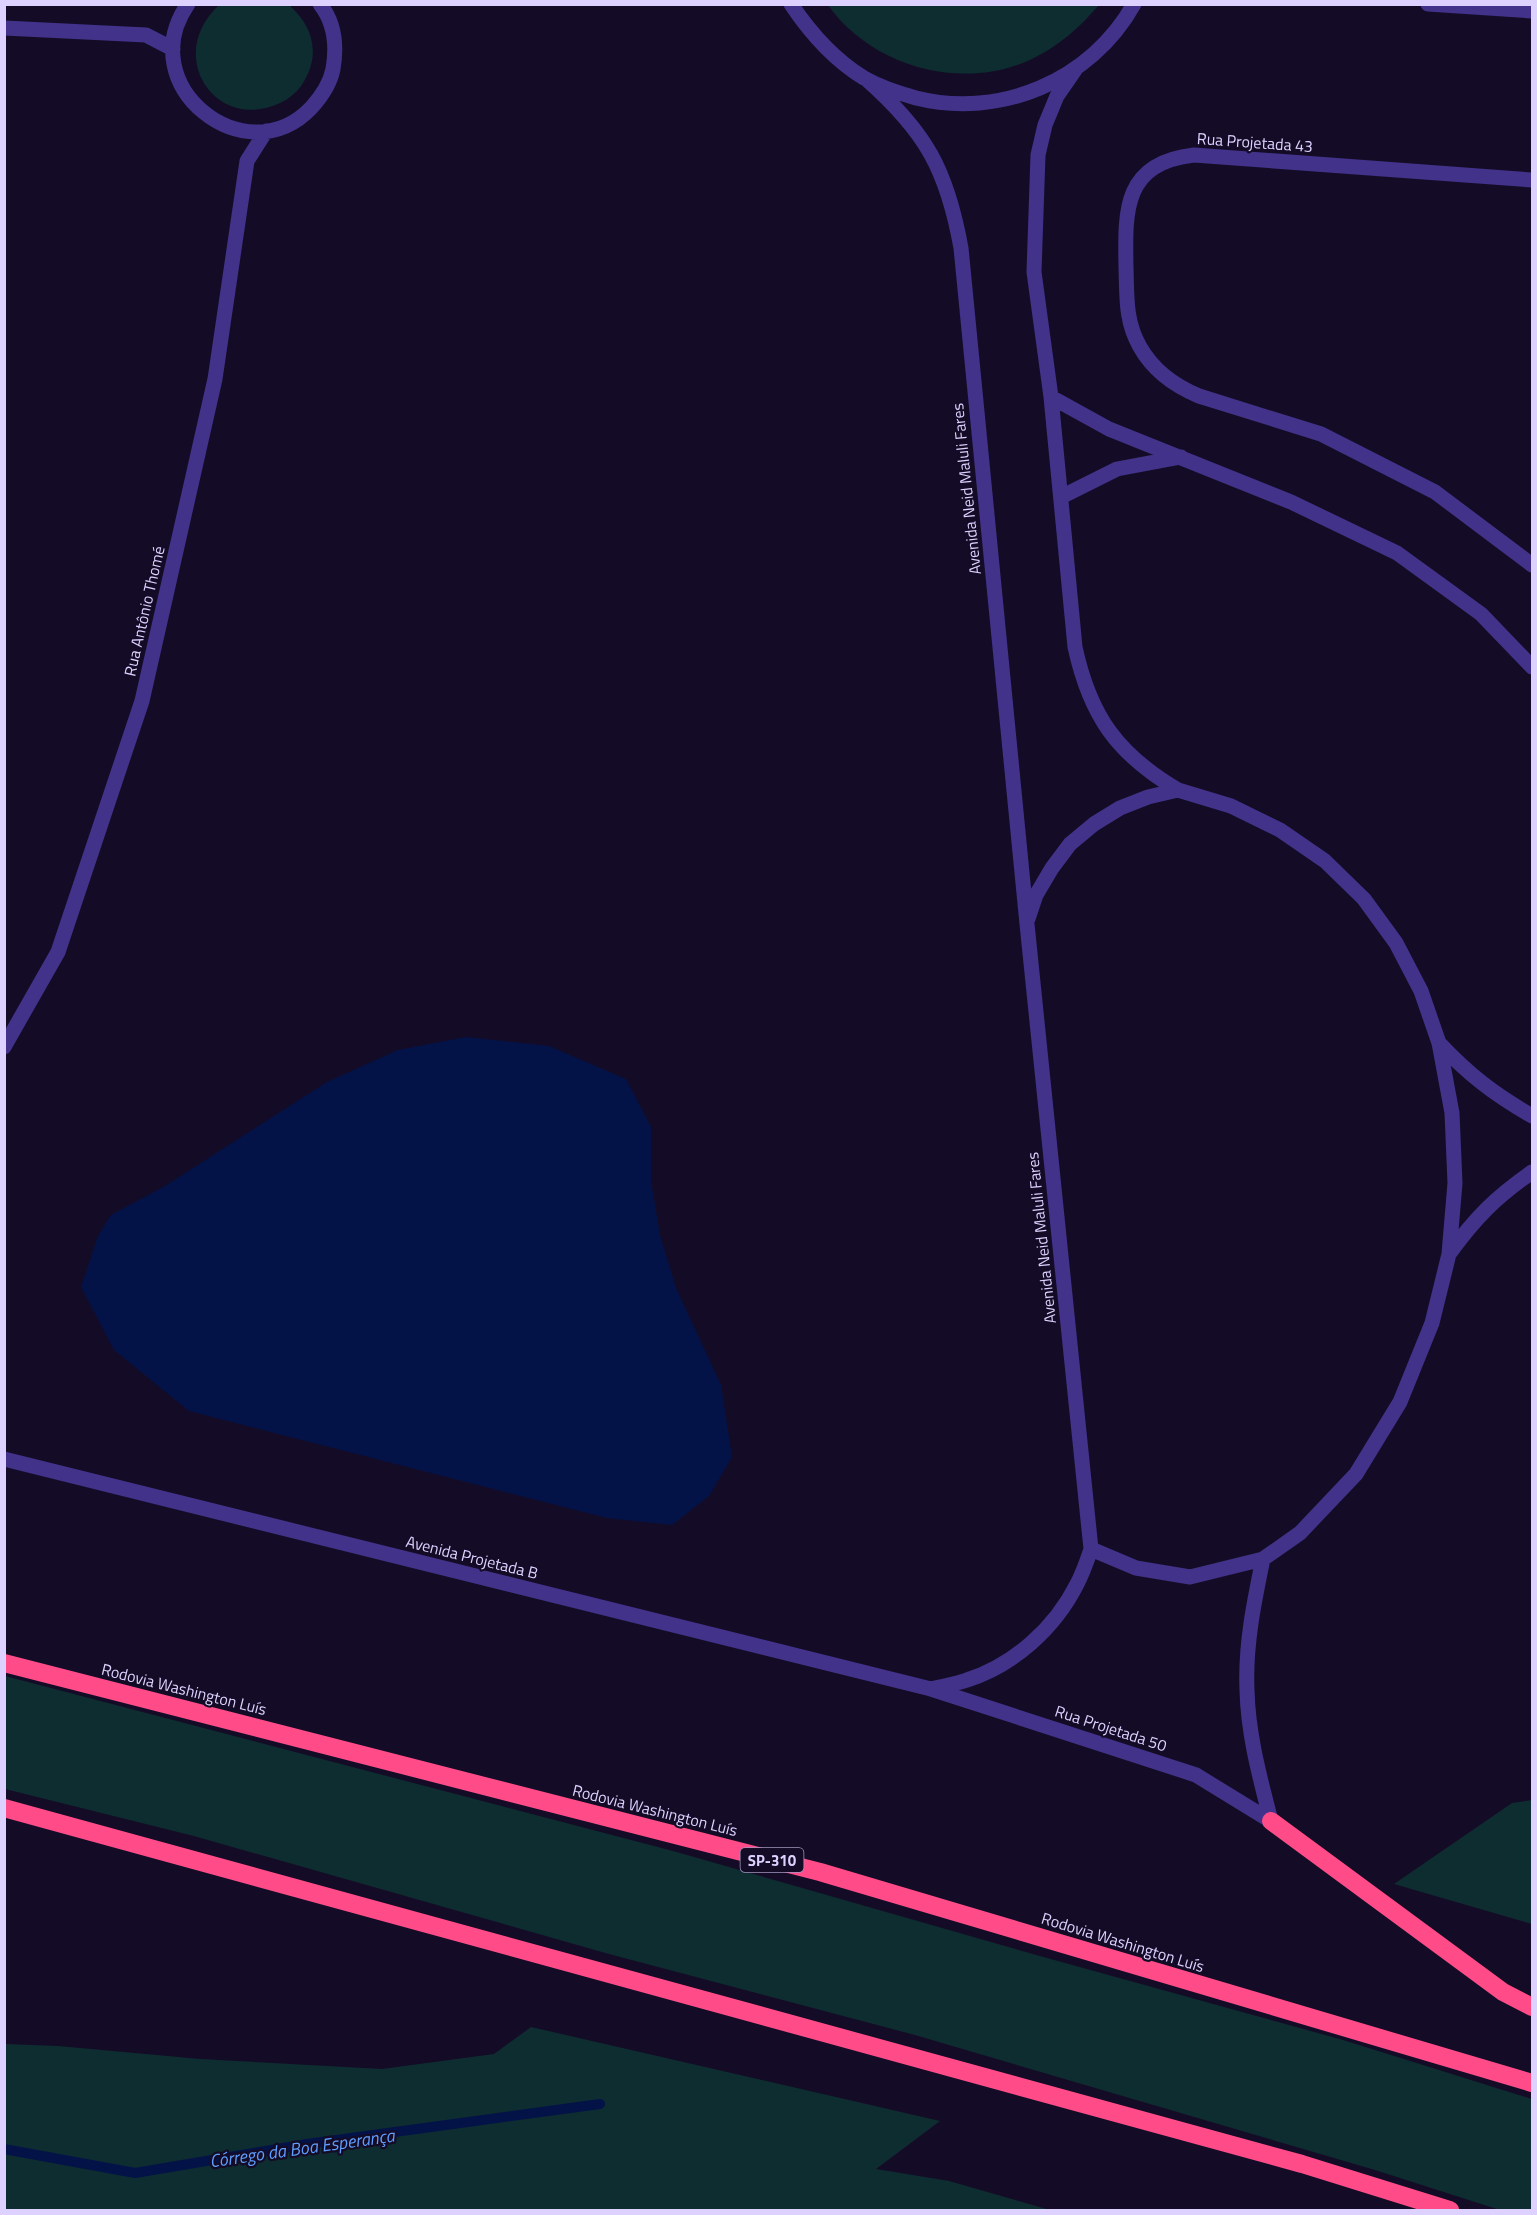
<svg xmlns="http://www.w3.org/2000/svg" width="1537" height="2215" font-family="'Titillium Web',sans-serif">
<style>
.green{fill:#0e2d31}
.water{fill:#041347}
.lines{fill:none;stroke-linecap:round;stroke-linejoin:round}
.stream{stroke:#041347;stroke-width:10}
.minor{stroke:#42328a;stroke-width:15}
.motorway{stroke:#ff4c88;stroke-width:18}
.labels{text-anchor:middle;dominant-baseline:central;stroke-width:4.5;stroke-linejoin:round;paint-order:stroke}
.shield{fill:#140c26;stroke:#a196be;stroke-width:1.5}
.shield-label{font-size:15px;font-weight:bold;fill:#ddd1ff}
.street-label{font-size:16px;fill:#ddd1ff;stroke:#140c26}
.water-label{font-size:18px;font-style:italic;fill:#5f9eff;stroke:#140c26}
</style>
<rect width="100%" height="100%" fill="#140c26"/>
<path class="green" d="M289 5C305 19 316 38 312 61 308 79 298 95 280 103 216 133 164 56 219 5Z
M828 5H1099C1080 27 1059 46 1032 59 962 92 872 67 828 5Z
M5 1676 673 1851 1047 1958 1343 2040 1532 2099V2210H1500L1375 2170 915 2035 609 1954 194 1836 5 1789Z
M1532 1800V1924L1394 1884 1512 1803Z
M531 2027 940 2121 876 2169 949 2181 1050 2210H5V2044L58 2046 200 2059 382 2069 494 2054Z"/>
<path class="water" d="M466 1037 549 1046 626 1079 651 1127V1181L660 1235 676 1288 721 1385 732 1457 709 1496 672 1525 607 1518 189 1411 114 1350 81 1287 98 1236 111 1215 165 1186 327 1082 398 1050Z"/>
<g class="lines">
<path class="stream" d="M4 2149 135 2173 307 2144 600 2104"/>
<path class="minor" d="M188 4C131 86 246 176 311 108 321 97 330 85 333 69 337 46 335 23 320 4
M791 4C811 34 833 59 864 78 880 87 898 93 916 98 1000 119 1091 81 1134 4
M1428 4 1532 11
M4 28 146 35 173 49
M1075 70 1057 96 1045 125 1038 155 1034 272 1051 397 1075 647C1090 716 1117 754 1178 790
M866 79C926 132 947 170 961 248L1027 924 1091 1549C1087 1561 1083 1573 1077 1584 1055 1628 1014 1665 967 1680 956 1684 943 1686 931 1689
M1532 180 1194 155C1123 163 1125 211 1126 267 1127 296 1125 321 1140 347 1153 370 1175 386 1199 396L1321 434 1435 492 1532 565
M1051 397 1109 429 1291 502 1397 553 1481 614 1532 667
M1061 497 1117 469 1181 457
M1028 919 1036 895 1052 868 1070 844 1094 824 1120 808 1148 797 1178 790 1231 806 1280 830 1325 861 1364 899 1396 943 1421 991 1439 1043 1452 1113 1455 1183 1449 1254 1432 1323 1400 1402 1356 1474 1300 1533 1263 1559 1190 1577 1136 1568 1091 1549
M1439 1043C1469 1075 1494 1094 1532 1116
M4 1047 58 952 142 701 215 379 247 161 266 131
M1449 1254C1476 1217 1495 1198 1532 1172
M4 1459 931 1689 1196 1775 1271 1821
M1263 1559C1254 1602 1245 1646 1247 1690 1248 1735 1260 1778 1271 1821"/>
<path class="motorway" d="M4 1663 820 1872 1532 2083
M4 1808 1302 2164 1450 2210
M1271 1821 1503 1992 1532 2007"/>
</g>
<g class="labels">
<rect class="shield" x="740.5" y="1848" width="63" height="24" rx="4.5"/>
<g class="shield-label">
<text x="772" y="1860">SP-310</text>
</g>
<g class="street-label">
<text transform="translate(1255 142) rotate(4)">Rua Projetada 43</text>
<text transform="translate(966 489) rotate(-96)">Avenida Neid Maluli Fares</text>
<text transform="translate(144 611) rotate(-77)">Rua Antônio Thomé</text>
<text transform="translate(1041 1238) rotate(-96)">Avenida Neid Maluli Fares</text>
<text transform="translate(472 1557) rotate(14)">Avenida Projetada B</text>
<text transform="translate(184 1689) rotate(14)">Rodovia Washington Luís</text>
<text transform="translate(1111 1728) rotate(18)">Rua Projetada 50</text>
<text transform="translate(655 1810) rotate(14)">Rodovia Washington Luís</text>
<text transform="translate(1123 1942) rotate(17)">Rodovia Washington Luís</text>
</g>
<g class="water-label">
<text transform="translate(302 2148) rotate(-8)">Córrego da Boa Esperança</text>
</g>
</g>
<rect width="1537" height="2215" fill="none" stroke="#ddd1ff" stroke-width="12"/>
</svg>
